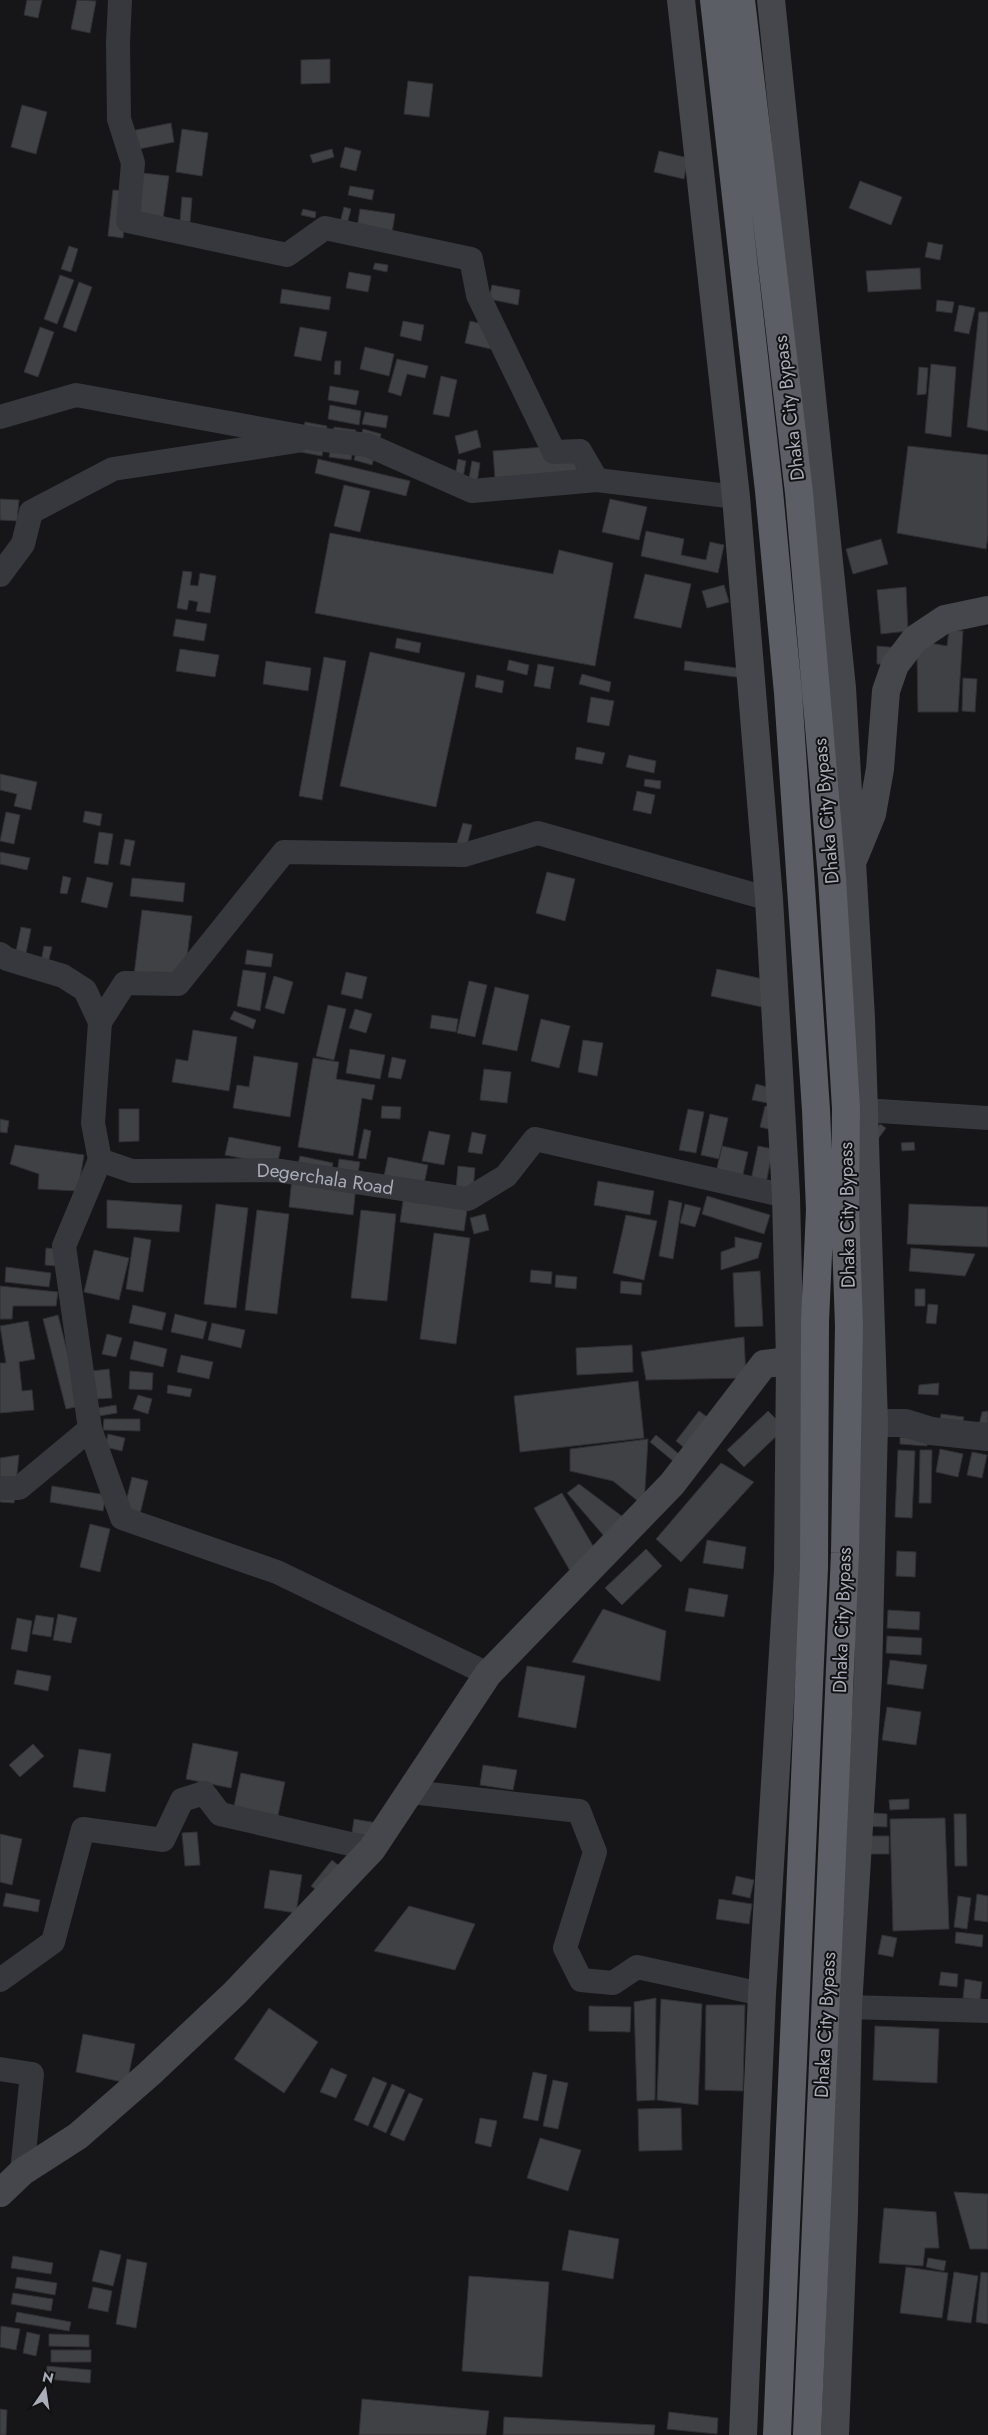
<svg xmlns="http://www.w3.org/2000/svg" width="988" height="2435" font-family="Jost,sans-serif">
<style>
.building{fill:#404145;stroke:#303034}
.lines{fill:none;stroke-linecap:round;stroke-linejoin:round}
.minor{stroke:#37383d;stroke-width:24}
.tertiary{stroke:#37383d;stroke-width:28}
.secondary{stroke:#45474d;stroke-width:28}
.trunk{stroke:#5b5e65;stroke-width:28}
.labels{text-anchor:middle;dominant-baseline:central;stroke-width:4;stroke-linejoin:round;paint-order:stroke}
.street-label{font-size:19px;fill:#a8adb8;stroke:#111113}
</style>
<rect width="100%" height="100%" fill="#161618"/>
<path class="building" d="M27 0H42L38 18 24 15Z
M77 0 96 1 90 33 71 29Z
M330 59V83L301 84V60Z
M408 81 433 84 429 117 404 114Z
M22 105 47 112 36 154 11 147Z
M171 123 174 142 134 150 131 131Z
M182 129 208 133 202 176 176 172Z
M345 147 361 151 356 171 340 167Z
M332 149 334 157 313 163 310 155Z
M659 151 688 158 684 179 654 172Z
M143 173 169 176 163 219 138 215Z
M860 181 902 197 891 225 849 208Z
M350 186 374 190 372 200 348 195Z
M113 190 128 191 123 238 108 236Z
M182 197 192 198 190 222 180 221Z
M344 207 351 209 346 228 339 226Z
M303 209 316 212 315 218 301 215Z
M360 209 395 214 392 233 357 228Z
M928 242 943 245 940 260 925 257Z
M69 246 78 249 71 272 61 269Z
M375 263 388 265 387 272 373 269Z
M920 268 921 289 868 292 866 271Z
M349 272 371 276 368 292 346 288Z
M60 275 74 280 57 324 44 319Z
M79 282 92 287 76 332 63 327Z
M492 285 520 290 518 305 489 299Z
M282 289 331 297 329 310 280 303Z
M937 300 954 302 952 313 936 311Z
M959 305 975 308 969 334 954 331Z
M979 312H988V431L967 427Z
M403 321 424 325 421 341 400 336Z
M470 321 500 328 495 350 465 343Z
M40 327 54 332 38 377 24 372Z
M300 327 327 332 321 361 294 356Z
M365 347 394 354 389 376 360 369Z
M397 359 428 366 425 378 407 374 401 396 388 392Z
M335 361H341L340 375 334 374Z
M931 364 956 367 951 437 925 433Z
M919 367 928 368 926 394 917 395Z
M441 376 457 380 449 417 433 414Z
M330 386 359 391 356 405 328 400Z
M330 405 361 411 359 425 328 419Z
M365 412 388 416 386 428 362 424Z
M305 422 327 426 322 456 300 452Z
M334 427 356 430 351 460 329 457Z
M363 429 381 434 372 465 354 460Z
M477 430 481 447 459 454 455 436Z
M908 446 988 455V536L986 549 897 533Z
M544 447 576 454 577 474 495 479 493 451Z
M318 459 410 481 406 496 315 473Z
M458 459 466 461 460 494 452 493Z
M472 461 480 463 475 496 466 495Z
M344 485 370 491 360 532 334 526Z
M0 499 19 500 17 521 0 520Z
M610 499 647 507 639 540 602 532Z
M646 531 684 539 681 555 706 560 710 542 724 545 718 573 641 556Z
M330 533 553 574 559 550 613 563 595 666 315 613Z
M881 539 888 564 853 574 846 549Z
M183 571 192 572 190 585 198 586 200 573 216 576 210 613 196 611 198 602 189 600 187 610 177 608Z
M645 574 691 584 681 628 634 618Z
M724 585 729 602 707 608 702 591Z
M906 587 908 631 881 634 877 590Z
M176 619 207 624 204 641 173 636Z
M949 630 963 631 958 712H918L917 654 930 643 947 646Z
M397 638 421 643 419 653 395 648Z
M877 646 900 648 893 664H877Z
M180 649 219 655 215 677 176 671Z
M370 652 465 673 436 807 340 786Z
M324 657 346 661 322 800 299 796Z
M509 660 529 665 527 675 507 670Z
M266 661 311 668 308 691 263 684Z
M685 661 744 669 743 678 684 670Z
M538 664 554 667 550 689 534 686Z
M582 674 611 682 609 692 579 684Z
M477 675 504 681 502 693 475 687Z
M963 678 977 679 975 712 962 711Z
M591 697 614 701 609 726 587 722Z
M577 747 605 753 602 764 575 759Z
M629 755 656 761 654 773 626 767Z
M0 774 37 782 31 810 14 806 17 794 0 790Z
M645 779 661 781 660 789 644 786Z
M637 791 655 795 651 814 633 810Z
M85 811 102 814 100 826 83 822Z
M6 812 20 815 14 844 0 841Z
M463 823 472 825 467 845 457 843Z
M99 832 113 834 108 865 94 863Z
M125 839 135 841 130 866 120 864Z
M0 852 30 858 27 870 0 864Z
M547 872 575 879 565 921 536 913Z
M63 876 71 878 67 894 60 893Z
M87 877 113 883 107 908 81 902Z
M132 878 185 883 183 902 130 896Z
M142 910 192 916 183 989 133 983Z
M21 927 31 929 26 953 16 951Z
M44 946 52 947 48 963 41 962Z
M247 950 273 954 271 967 245 964Z
M717 969 768 980 762 1007 711 996Z
M243 970 266 973 260 1011 237 1006Z
M346 972 367 977 362 999 341 994Z
M274 976 293 982 284 1014 265 1008Z
M469 981 487 985 475 1037 457 1033Z
M495 987 529 995 517 1051 482 1044Z
M328 1005 346 1009 334 1060 316 1056Z
M355 1009 372 1014 366 1033 349 1028Z
M234 1011 256 1020 253 1029 230 1019Z
M432 1015 458 1019 456 1032 430 1028Z
M541 1019 570 1026 559 1068 531 1061Z
M193 1030 237 1037 229 1091 172 1082 176 1059 188 1061Z
M583 1040 603 1043 597 1076 578 1072Z
M350 1049 385 1055 380 1079 346 1073Z
M254 1056 298 1063 290 1117 233 1108 237 1085 249 1087Z
M392 1057 406 1060 401 1079 388 1077Z
M313 1058 339 1062 336 1079 375 1085 372 1100 362 1098 353 1156 298 1147Z
M484 1069 511 1072 507 1103 480 1100Z
M756 1084 771 1088 768 1103 752 1100Z
M382 1106 401 1107 400 1119 381 1118Z
M765 1106 781 1110 776 1131 760 1127Z
M119 1109H139V1141L119 1142Z
M688 1109 704 1112 696 1153 679 1150Z
M710 1114 728 1118 719 1159 701 1155Z
M0 1119 9 1121 7 1133 0 1132Z
M880 1124 886 1128 878 1139 872 1135Z
M364 1129 371 1131 366 1159 358 1158Z
M429 1131 450 1135 444 1165 422 1161Z
M472 1132 486 1135 482 1154 468 1152Z
M229 1137 281 1147 277 1165 225 1155Z
M914 1142 915 1150 902 1151 901 1143Z
M15 1145 84 1155 78 1191 38 1189 39 1174 10 1164Z
M722 1146 748 1152 741 1183 715 1177Z
M758 1146 773 1149 766 1183 751 1180Z
M300 1156 333 1163 330 1176 297 1168Z
M388 1157 428 1165 423 1189 383 1181Z
M339 1159 360 1162 357 1178 337 1175Z
M458 1166 475 1168 473 1190 456 1189Z
M292 1178 356 1186 353 1215 289 1207Z
M598 1181 654 1191 650 1215 594 1205Z
M404 1194 468 1203 464 1231 400 1222Z
M707 1196 770 1215 764 1234 702 1214Z
M107 1200 182 1205 179 1232 107 1228Z
M669 1200 682 1203 673 1259 659 1256Z
M216 1204 248 1208 236 1308 204 1304Z
M685 1204 701 1208 695 1227 680 1223Z
M909 1204 988 1207V1247L907 1244Z
M257 1210 289 1214 277 1314 245 1310Z
M361 1210 396 1214 387 1301 351 1298Z
M485 1214 489 1230 474 1234 470 1218Z
M626 1215 657 1221 644 1280 613 1273Z
M434 1233 470 1238 456 1344 420 1339Z
M134 1237 151 1240 143 1292 126 1289Z
M735 1237 762 1243 758 1258 721 1270V1252L735 1247Z
M46 1248 69 1250 68 1267 45 1265Z
M911 1248 975 1254 965 1276 909 1271Z
M94 1250 129 1258 119 1300 84 1292Z
M6 1267 51 1273 49 1287 5 1282Z
M531 1270 552 1272 551 1284 530 1282Z
M760 1271 763 1326 735 1327 733 1273Z
M556 1275 577 1277 576 1289 555 1287Z
M621 1281 642 1283 641 1295 620 1293Z
M0 1286 58 1292 56 1306H13L12 1319H0Z
M915 1289H925V1306H915Z
M928 1304 938 1305 936 1324 926 1323Z
M133 1305 166 1313 162 1330 129 1323Z
M175 1314 207 1322 203 1339 171 1332Z
M58 1315 81 1406 66 1409 43 1319Z
M28 1321 35 1359 19 1362 22 1391 32 1390 34 1410 0 1413V1363H6L0 1326Z
M212 1323 245 1330 241 1348 208 1340Z
M107 1334 122 1338 116 1357 102 1354Z
M744 1337 746 1378 646 1380 641 1352Z
M134 1341 167 1349 163 1367 130 1359Z
M632 1345 633 1372 577 1375 576 1348Z
M181 1355 213 1362 209 1379 177 1372Z
M109 1369 112 1398 95 1399 92 1371Z
M130 1371 153 1373 152 1390 129 1389Z
M638 1381 644 1438 520 1452 514 1396Z
M939 1383 938 1395 918 1394 919 1385Z
M168 1385 192 1389 190 1397 167 1393Z
M138 1395 152 1399 148 1414 133 1409Z
M116 1405 117 1413 99 1416 98 1408Z
M699 1411 710 1419 687 1450 676 1441Z
M768 1411 785 1428 744 1467 727 1450Z
M988 1411V1429H978L982 1412Z
M941 1414 964 1417 961 1429 940 1424Z
M104 1419H140V1431L103 1430Z
M108 1434 125 1438 122 1451 105 1447Z
M656 1435 679 1454 673 1461 650 1442Z
M900 1437 927 1438V1446L900 1444Z
M648 1439 644 1506 613 1481 570 1471V1449Z
M940 1449 963 1454 958 1477 936 1472Z
M898 1450 915 1451 912 1518 895 1517Z
M920 1450H932L931 1503H919Z
M972 1452 987 1455 982 1478 967 1475Z
M19 1455 14 1503 0 1502V1458Z
M721 1463 754 1482 681 1562 656 1539Z
M132 1477 148 1481 139 1518 123 1514Z
M579 1484 627 1520 610 1543 567 1493Z
M52 1486 106 1495 103 1511 50 1502Z
M562 1493 599 1556 573 1576 534 1508Z
M90 1524 110 1529 100 1572 80 1567Z
M707 1540 746 1547 743 1569 703 1563Z
M646 1549 662 1566 622 1605 605 1588Z
M897 1551 916 1552 915 1577 896 1576Z
M689 1588 728 1595 724 1617 685 1611Z
M603 1609 666 1631 660 1681 572 1662Z
M888 1610 920 1612 919 1630 887 1628Z
M58 1614 77 1618 71 1643 53 1640Z
M36 1615 54 1618 51 1637 32 1634Z
M17 1618 32 1621 27 1652 11 1649Z
M887 1636 922 1638 921 1655 886 1653Z
M890 1660 927 1665 923 1689 887 1684Z
M527 1666 585 1676 576 1728 518 1717Z
M17 1670 51 1676 48 1691 14 1684Z
M887 1707 921 1712 916 1745 882 1740Z
M193 1743 238 1752 231 1788 186 1779Z
M33 1744 44 1756 20 1777 9 1765Z
M79 1749 111 1754 105 1792 73 1787Z
M483 1765 517 1770 513 1790 480 1785Z
M241 1773 285 1782 277 1820 233 1811Z
M909 1799V1809L890 1810 889 1800Z
M863 1812 887 1814V1827L863 1826Z
M954 1814H966L967 1866H955Z
M945 1818 949 1929 893 1931 890 1819Z
M354 1819 383 1824 381 1838 352 1833Z
M197 1832 200 1865 185 1866 182 1833Z
M0 1834 22 1839 12 1885 0 1882Z
M864 1836H889V1854H864Z
M332 1860 344 1870 323 1895 311 1886Z
M270 1870 302 1875 296 1913 264 1908Z
M736 1876 754 1880 750 1898 732 1894Z
M6 1893 40 1900 38 1912 3 1906Z
M977 1894 988 1896V1922L974 1920Z
M958 1896 971 1898 967 1929 954 1927Z
M719 1899 752 1904 749 1924 716 1919Z
M409 1906 475 1924 455 1970 374 1951Z
M956 1932 983 1935 982 1947 955 1943Z
M882 1935 897 1938 893 1957 878 1954Z
M941 1972 958 1974 957 1987 939 1985Z
M965 1979 982 1982 980 2000 963 1998Z
M656 1998 655 2100 637 2101 634 2002Z
M661 1999 702 2004 698 2105 657 2100Z
M706 2005H745L743 2091 705 2090Z
M589 2006 631 2007 630 2032 589 2031Z
M269 2008 318 2042 284 2093 234 2059Z
M875 2026 939 2029 937 2083 873 2080Z
M83 2034 135 2044 127 2083 76 2072Z
M331 2068 347 2075 336 2098 320 2092Z
M533 2072 547 2075 538 2121 523 2118Z
M373 2077 387 2083 368 2126 354 2120Z
M553 2080 568 2083 558 2129 543 2126Z
M392 2084 405 2090 386 2133 373 2127Z
M409 2093 423 2099 404 2141 390 2135Z
M681 2108 682 2150 639 2151 638 2109Z
M480 2118 497 2121 491 2147 475 2143Z
M540 2138 581 2150 568 2191 527 2178Z
M954 2192 988 2194V2249H970Z
M884 2208 936 2212 939 2248H925L923 2266 879 2263Z
M569 2230 619 2239 613 2279 562 2270Z
M100 2250 121 2255 113 2286 92 2281Z
M13 2256 53 2263 51 2274 11 2268Z
M928 2258 946 2261 944 2271 926 2267Z
M127 2259 147 2263 136 2328 116 2324Z
M906 2267 948 2273 942 2318 900 2313Z
M954 2272 978 2276 971 2323 947 2320Z
M981 2272 988 2273V2324L976 2322Z
M469 2276 549 2282 542 2377 462 2371Z
M17 2277 57 2283 55 2295 15 2288Z
M93 2287 112 2291 108 2312 88 2308Z
M13 2293 53 2299 51 2311 11 2304Z
M17 2312 71 2322 69 2331 15 2322Z
M1 2326 20 2329 16 2350 0 2347Z
M27 2332 40 2335 36 2356 23 2353Z
M49 2334 89 2335V2347L49 2346Z
M51 2350H91V2362H51Z
M47 2366 91 2370 90 2383 46 2379Z
M362 2399 489 2411 486 2435H359Z
M0 2409 7 2410 6 2435H0Z
M669 2412 718 2418 717 2434 667 2429Z
M504 2417 655 2425 654 2435H503Z"/>
<g class="lines">
<g class="minor">
<path d="M120 0 118 43 119 119 133 163 128 221 287 255 325 228 471 259 478 295 554 452 580 451 597 480"/>
<path d="M0 417 76 395 316 439 368 445 472 491 597 480 736 497"/>
<path d="M0 575 23 544 31 512 113 469 297 441"/>
<path id="s1" d="M0 954 7 959 63 976 85 990 100 1022 93 1123 100 1160 132 1171 275 1170 468 1199 506 1176 535 1139 786 1196"/>
<path d="M100 1022 125 983 178 984 284 852 464 855 538 833 769 899"/>
<path d="M864 1110 988 1118"/>
<path d="M90 1429 64 1246 100 1160"/>
<path d="M0 1488H19L90 1429 122 1518 277 1572 488 1674"/>
<path d="M411 1792 579 1811 595 1852 565 1948 581 1980 613 1983 637 1967 762 1994"/>
<path d="M0 1980 53 1942 83 1829 163 1840 182 1800 204 1793 220 1814 372 1849"/>
<path d="M848 2007 988 2011"/>
<path d="M0 2069 32 2074 22 2172"/>
</g>
<path class="tertiary" d="M874 1423H905L931 1431 988 1437"/>
<path class="secondary" d="M681 0 736 497 769 899 786 1196 790 1361 788 1571 762 1994 743 2435
M771 0 842 688 861 1018 874 1423 868 1678 848 2007 844 2213 835 2435
M854 858 872 814 880 769 886 691 895 665 915 639 945 619 988 610
M0 2193 22 2172 78 2136 149 2074 235 1993 372 1849 488 1674 672 1484 764 1364 790 1361"/>
<path class="trunk" d="M714 0 769 491 788 693 816 1110 820 1210 815 1321 814 1567 777 2435
M741 0 799 493 832 878 846 1108 845 1210 849 1326 845 1553 807 2435"/>
</g>
<g class="labels">
<g class="street-label">
<text transform="translate(789 408) rotate(-97)">Dhaka City Bypass</text>
<text transform="translate(826 811) rotate(-95)">Dhaka City Bypass</text>
<text stroke="none"><textPath href="#s1" startOffset="495">Degerchala Road</textPath></text>
<text transform="translate(847 1215) rotate(-91)">Dhaka City Bypass</text>
<text transform="translate(842 1620) rotate(-88)">Dhaka City Bypass</text>
<text transform="translate(825 2025) rotate(-87)">Dhaka City Bypass</text>
</g>
</g>
<g transform="translate(45 2390) rotate(13)" stroke="#111113" stroke-width="4" paint-order="stroke">
<path d="M0-4L9 19L0 12L-9 19Z" fill="#a8adb8"/>
<text y="-8" font-size="14" font-weight="bold" text-anchor="middle" fill="#a8adb8">N</text>
</g>
</svg>
